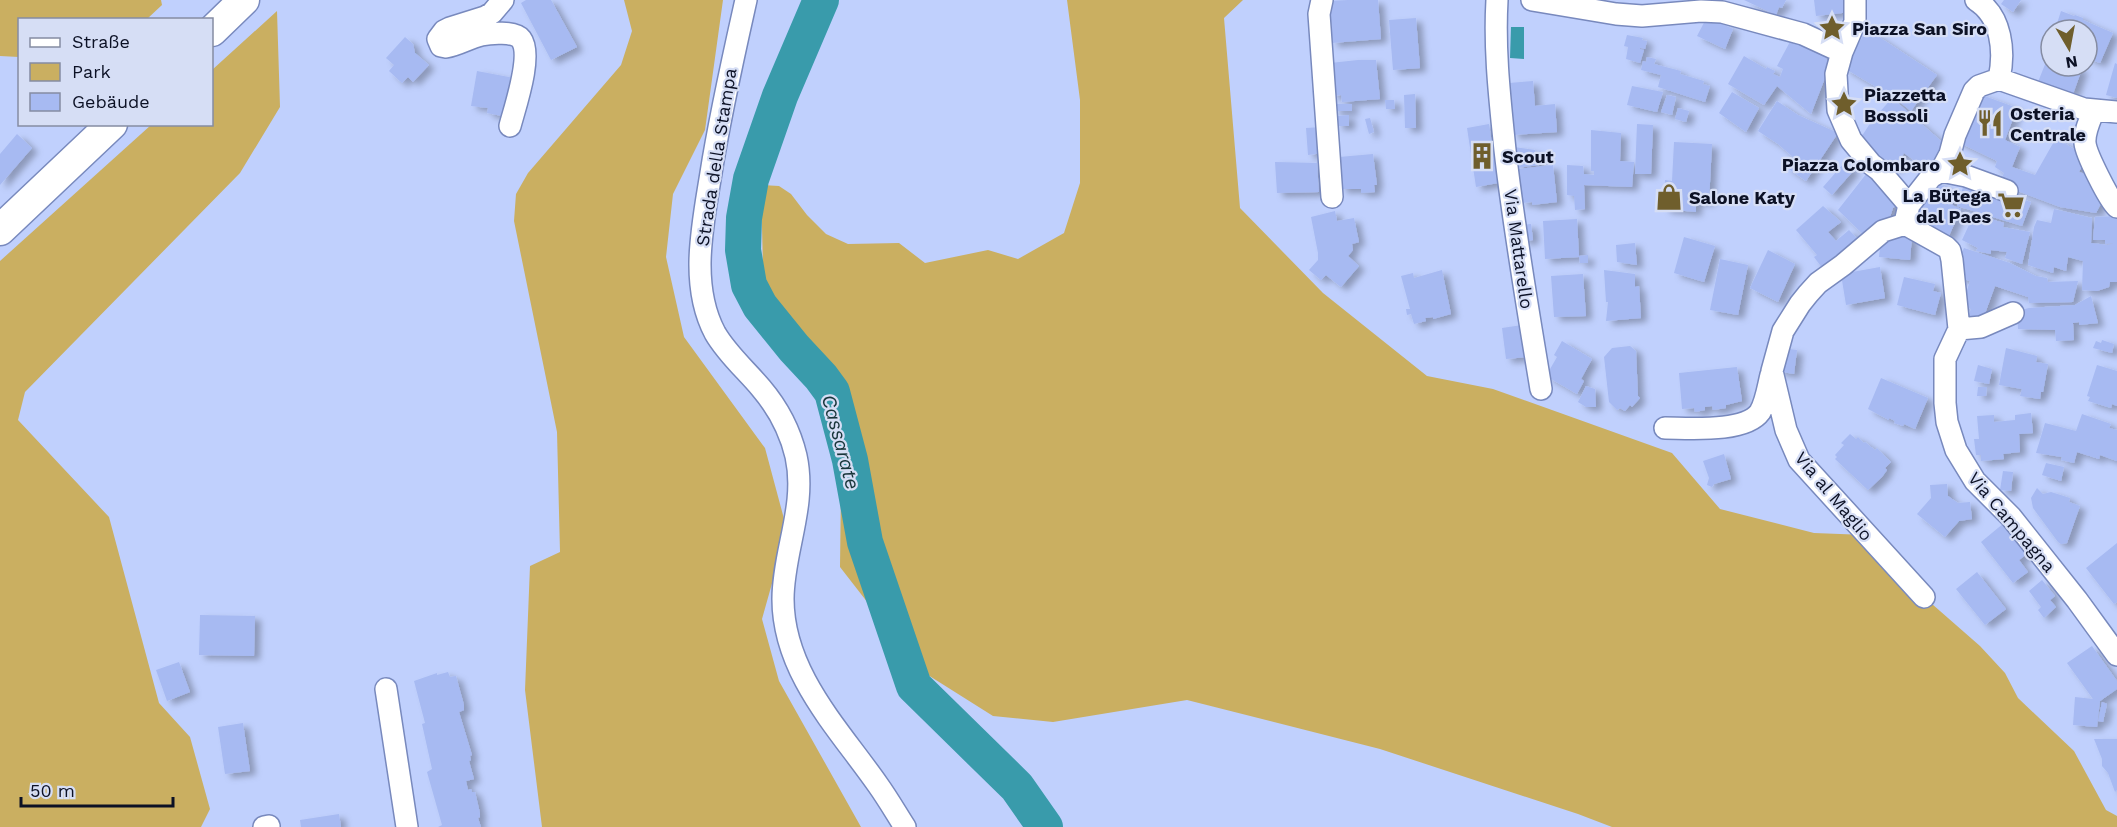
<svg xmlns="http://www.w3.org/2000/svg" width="2117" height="827" font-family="'Work Sans',sans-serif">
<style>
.green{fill:#caaf61}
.water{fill:#399bab}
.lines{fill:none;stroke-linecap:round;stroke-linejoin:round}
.river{stroke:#399bab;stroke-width:36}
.building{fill:#a7baf2;filter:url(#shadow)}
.street-casing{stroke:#7889bd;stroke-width:24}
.secondary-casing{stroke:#7889bd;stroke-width:33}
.street{stroke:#fff;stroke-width:21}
.secondary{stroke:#fff;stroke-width:30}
.labels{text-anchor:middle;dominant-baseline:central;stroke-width:4.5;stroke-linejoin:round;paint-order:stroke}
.poi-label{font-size:18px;font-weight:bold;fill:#0c1125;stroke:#d6def5;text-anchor:start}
.street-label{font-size:18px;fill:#0c1125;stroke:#d6def5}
.water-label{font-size:20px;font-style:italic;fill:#18353a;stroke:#d6def5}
</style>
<defs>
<filter id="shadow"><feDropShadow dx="6" dy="4" stdDeviation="3" flood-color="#0004"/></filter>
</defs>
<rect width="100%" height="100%" fill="#c0d0fd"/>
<path class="green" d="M0 0H161L162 5 147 19 20 20 19 57 0 56Z
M624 0H723L705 130 673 194 666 257 684 337 765 448 787 530 762 619 779 681 861 827H542L525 690 530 566 560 552 557 432 514 221 516 194 528 173 621 65 632 31Z
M1067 0H1243L1224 18 1240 208 1323 293 1427 376 1493 389 1672 453 1720 509 1814 533 1866 535 1924 597 1980 646 2005 673 2018 698 2074 751 2106 810 2117 816V827H1612L1578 814 1380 749 1187 700 1053 722 993 716 920 670 840 567 841 489 830 406 764 310 761 185 779 186 791 194 807 215 826 234 848 244 899 243 925 263 988 250 1018 259 1064 233 1080 183V100Z
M277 11 280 107 240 173 25 392 18 420 109 517 159 703 190 737 210 809 201 827H0V261L151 125 212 124V70Z"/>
<path class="water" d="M1511 27H1524V59L1510 58Z"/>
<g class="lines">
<path class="river" d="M821 0 780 96 751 179 744 218 743 250 749 285 760 306 794 348 821 377 832 392 850 460 865 542 914 686 1017 787 1045 827"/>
</g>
<path class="building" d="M526 0H551L577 47 551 60 521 3Z
M1348 0H1378L1381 39 1332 43 1330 1Z
M1744 0H1786L1782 8 1779 7 1776 15Z
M1814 0H1850L1851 12 1816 16Z
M2004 0H2021L2013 12 2001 4Z
M2061 11 2074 16 2075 15 2083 18V20L2113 33 2100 63 2087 58V30H2055Z
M1707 17 1733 29 1725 49 1697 36Z
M1416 18 1420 68 1393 70 1389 20Z
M1867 29 1937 75 1911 111 1895 98 1844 68Z
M1627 35 1643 38 1642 40 1647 41 1645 49 1640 48V49L1644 50 1640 63 1626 59 1628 47 1624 46Z
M405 37 413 44 415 53 429 65 413 82 408 77 402 83 389 71 394 65 386 58Z
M1792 38 1823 53 1828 62 1825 78 1811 114 1777 86 1764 105 1728 84 1744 56 1766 69 1767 67 1775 71 1773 74 1780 77 1783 69 1777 66Z
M1647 57 1656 59 1654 64 1681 71 1680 74 1704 81 1703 84 1710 86 1705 102 1658 87 1661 75 1641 70 1643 61 1646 62Z
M2048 57 2051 58V66H2074L2082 69 2073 94 2038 82Z
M1358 60H1376L1380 99 1342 102 1341 95 1332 96 1330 63Z
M2115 63 2117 64V98L2106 95Z
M477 71 514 78 507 117 487 113 488 108 471 106Z
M1533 81 1535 106 1555 104 1557 132 1513 135 1509 83Z
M1632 86 1663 92 1657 112 1627 105Z
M1732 92 1759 108 1746 132 1719 113Z
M1415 94 1416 128H1405L1404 95Z
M1979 94 2017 108 2005 140 2020 147 2012 167 2035 175 2056 138 2087 157 2079 172 2089 175 2105 196 2096 213 2060 207 1999 184 2004 173 1995 167 1997 161 1956 141Z
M1667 95 1676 97 1672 115 1661 112Z
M1892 98 1948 147 1926 169 1904 153 1895 169 1858 142 1871 122Z
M1385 100H1394L1395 109H1386Z
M1777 101 1798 115 1838 133 1806 181 1786 167 1793 157 1778 144 1758 131Z
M1334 104H1352V111H1334Z
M1678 108 1689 111 1686 122 1675 119Z
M1349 115V126H1337V116Z
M1370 118 1374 132 1369 134 1365 119Z
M1489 124 1498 183 1476 187 1467 128Z
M1637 124 1653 125 1651 174H1635Z
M1321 127 1323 153 1308 155 1306 128Z
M1591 130 1621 133 1620 161 1634 162 1632 187 1584 185 1585 209 1575 210 1574 196 1567 195V165L1583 166 1584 174 1594 175V171H1591Z
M17 134 32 148 0 185V154Z
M1674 142 1712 144 1709 202 1696 201V212L1664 209 1665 180 1672 181Z
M1514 147 1535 150V152L1540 153 1539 165 1516 168Z
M1373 154 1377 185H1374L1375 192 1361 193V189H1341L1339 157Z
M1275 162 1317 163 1319 192 1277 193Z
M1845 162 1854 170 1832 195 1823 187Z
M1553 165 1557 202 1532 205V202L1522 203 1518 169Z
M1870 169 1898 204 1893 208 1890 217 1868 239 1838 210Z
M1931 180 1958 194 1952 205 1961 209 1948 238 1909 214Z
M1965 181 2031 202 2022 226 1957 206Z
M1823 206 1841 222 1828 232 1836 241 1849 230 1863 244 1826 273 1814 257 1817 255 1796 230Z
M2054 209 2092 218 2091 243 2108 245 2113 243 2105 244V240H2093L2095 217 2117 216V282H2110L2109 287 2097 291 2082 290 2083 261 2068 257 2066 271 2054 267 2053 273 2028 265 2034 227 2037 220 2051 223Z
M1335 211 1337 221 1354 218 1359 242 1352 244 1353 250 1348 256 1359 266 1341 287 1326 275 1321 280 1309 270 1318 260V253L1311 217Z
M1974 214 2004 223 2003 227 2030 232 2022 264 2005 258 2007 252 1991 250V254L1976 251 1978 248 1962 240Z
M1577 219 1579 256 1588 255V263H1580L1579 257 1545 259 1543 221Z
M1531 224 1533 240 1523 241 1521 225Z
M1885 233 1912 236 1910 260 1879 257 1881 236Z
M1684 237 1715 246 1704 282 1674 273Z
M1635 243 1637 265 1617 262 1616 245Z
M1964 248 2010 263 2036 276 2047 278 2048 282 2078 281 2073 302 2029 303 2028 297 1995 286 1982 322 1968 317 1971 309 1962 305 1970 281 1957 277 1956 264Z
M1768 250 1795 264 1778 302 1750 288Z
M1720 259 1748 265 1738 315 1710 310Z
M1880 267 1885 298 1846 305 1841 274Z
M1442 270 1451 314 1433 319V317L1425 318 1426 321 1414 324 1411 314 1407 315 1406 309H1410L1401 276 1413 273 1414 278Z
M1604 270 1635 274V287L1639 286 1641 318 1606 321 1608 302H1606Z
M1583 274 1586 316 1554 317 1551 276Z
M1904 277 1935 284 1933 291 1941 293 1935 315 1897 305Z
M2091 296 2098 323 2079 325V322L2073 323 2074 340 2056 341 2055 330 2018 329 2017 311 2029 308 2075 305Z
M1522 325 1527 357 1506 359 1502 328Z
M2102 340 2114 344 2112 353 2093 348 2096 341 2101 343Z
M1562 341 1592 359 1581 379 1584 381 1577 394 1546 376 1557 357 1554 355Z
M1630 346 1636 351 1638 396 1640 398 1632 407 1630 405 1625 411 1620 408 1617 410 1609 402 1604 357 1612 348Z
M1781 348 1797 350 1794 374 1777 371Z
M2006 348 2037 356 2036 362 2048 364 2043 392H2041L2040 399 2020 396 2022 389 1999 385Z
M1978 365 1992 369 1989 384 1974 381Z
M2097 365 2117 371V406L2112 404 2111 408 2088 401 2090 397 2087 396Z
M1737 367 1742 401 1726 405V408L1713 410 1712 406 1705 407V410L1695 412 1694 408 1682 409 1679 373Z
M1881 378 1928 398 1915 429 1904 424 1903 426 1894 423 1895 421 1889 418V420L1868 409Z
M1586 386 1595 389 1596 407H1586L1578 402Z
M1978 387H1987L1986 396H1977Z
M2031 413 2033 433 2019 434 2020 452 2003 454 2004 459 1981 461V455H1976L1974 439H1979L1977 416 1994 415V422L2015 420V415Z
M2082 414 2111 424 2109 428 2117 430V461L2100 455 2099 459 2077 452 2074 463 2061 460 2062 457 2036 453 2045 423 2076 431Z
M1850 434 1856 439 1858 437 1864 443 1865 442 1875 450 1877 448 1891 462 1885 468 1887 470 1882 477 1868 490 1835 459 1837 457 1835 455 1844 445 1841 443Z
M1724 454 1731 479 1714 484 1712 487 1707 485 1709 478 1703 461Z
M2046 463 2064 467 2061 481 2042 475Z
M2003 471 2013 472 2011 491 2000 490Z
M1947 484 1948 496 1958 503 1970 502 1972 519 1959 521 1945 537 1917 514 1931 498 1930 485Z
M2037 488 2043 494 2051 492 2070 498 2069 502 2080 506 2067 543 2061 544 2058 542 2033 508 2031 498Z
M2004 523 2028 553 2019 560 2028 572 2013 583 1981 542Z
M2117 543V602L2114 604 2086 568Z
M1977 572 2006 609 1985 625 1956 589Z
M2042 580 2055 596 2050 600 2056 607 2044 618 2038 610 2041 607 2029 591Z
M200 615 255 616 254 656 199 655Z
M2092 646 2117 681V689L2100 701 2097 727 2073 725 2075 697 2093 699 2067 663Z
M179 662 190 692 167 701 156 670Z
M448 672 450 677 456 676 464 705V710L459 712 472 755 470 756 471 760 469 761 474 779 466 781 468 790 471 789 472 792H475L480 813V817L478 818 481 827H438L442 825 427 772 432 769 422 724 425 723 414 681 437 673V675Z
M2102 702 2107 704 2103 722 2098 721Z
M243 723 250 771 225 774 218 727Z
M2094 739H2117V790L2115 792 2108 773 2102 766V759Z
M339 814 341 827H301L300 820Z"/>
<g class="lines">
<defs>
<path id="street" d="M503 0 492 13 485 17 450 28 444 31 438 39 441 46 446 47C458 45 469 38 481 35 490 33 515 31 521 39 533 55 515 107 510 126
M746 0C733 58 720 115 711 173 703 224 689 284 715 333 727 354 746 370 761 388 778 408 790 431 796 456 807 506 783 551 783 599 783 673 839 729 878 785 888 799 896 813 905 827
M1322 0 1319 14 1332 197
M1497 0C1494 51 1500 100 1505 150 1514 230 1528 310 1541 389
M1532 0 1616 14 1642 16 1701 11 1722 12 1803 34 1842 52
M1855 0V22L1842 52 1836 74 1838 110 1851 140 1871 164 1879 170 1909 205
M1976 0C2002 16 2005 52 1999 79
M1999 79 2084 109 2117 112
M2094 110C2090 120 2084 132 2085 143 2086 154 2109 200 2117 207
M1941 171 1966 176 2007 191
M1906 218 1909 205 1931 177 1941 171 1950 154 1955 135 1974 91 1979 86 1999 79
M1905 224 1946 247 1950 251 1952 260 1959 329 1945 359V403L1947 422 1956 450 1975 481 2011 517 2077 600 2117 655
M1905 224 1883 231 1843 265 1818 283 1808 294 1800 304 1783 331 1772 371 1786 430 1799 460 1924 597
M1959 329 1981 327 2013 313
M1665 428C1688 428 1745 433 1760 412 1766 402 1768 387 1771 375
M386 689 407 827
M264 827 269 826"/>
<path id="secondary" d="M212 31 244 0
M0 230 112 124"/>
</defs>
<use href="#street" class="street-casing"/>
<use href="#secondary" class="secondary-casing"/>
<use href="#street" class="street"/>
<use href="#secondary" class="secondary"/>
</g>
<defs>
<symbol id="sight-bare" viewBox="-9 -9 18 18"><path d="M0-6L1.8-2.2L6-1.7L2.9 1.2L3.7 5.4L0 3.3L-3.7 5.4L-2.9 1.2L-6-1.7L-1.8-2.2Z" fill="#6f5e2c" stroke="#d6def5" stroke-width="2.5" paint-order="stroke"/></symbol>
<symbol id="restaurant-bare" viewBox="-9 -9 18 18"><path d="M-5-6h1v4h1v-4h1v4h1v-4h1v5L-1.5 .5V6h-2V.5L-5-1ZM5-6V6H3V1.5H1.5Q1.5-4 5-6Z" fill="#6f5e2c" stroke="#d6def5" stroke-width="2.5" paint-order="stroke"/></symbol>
<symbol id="building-bare" viewBox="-9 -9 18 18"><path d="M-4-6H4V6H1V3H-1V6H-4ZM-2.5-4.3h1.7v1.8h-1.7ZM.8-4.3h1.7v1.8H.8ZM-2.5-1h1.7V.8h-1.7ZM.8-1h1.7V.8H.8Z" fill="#6f5e2c" stroke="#d6def5" stroke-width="2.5" paint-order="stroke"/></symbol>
<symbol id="shop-bare" viewBox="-9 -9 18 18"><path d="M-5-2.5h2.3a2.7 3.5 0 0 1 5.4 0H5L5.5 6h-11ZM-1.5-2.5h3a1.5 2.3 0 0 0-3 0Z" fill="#6f5e2c" stroke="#d6def5" stroke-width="2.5" paint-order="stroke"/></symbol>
<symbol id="supermarket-bare" viewBox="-9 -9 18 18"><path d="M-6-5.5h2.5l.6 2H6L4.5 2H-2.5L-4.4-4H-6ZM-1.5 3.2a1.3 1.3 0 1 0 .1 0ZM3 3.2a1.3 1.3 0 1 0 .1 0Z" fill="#6f5e2c" stroke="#d6def5" stroke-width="2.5" paint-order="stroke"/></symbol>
</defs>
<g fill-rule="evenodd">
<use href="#sight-bare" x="1813" y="9" width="38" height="38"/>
<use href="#sight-bare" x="1825" y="85" width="38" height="38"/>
<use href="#restaurant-bare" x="1971" y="104" width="38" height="38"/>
<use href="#building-bare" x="1463" y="137" width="38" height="38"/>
<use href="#sight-bare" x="1941" y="145" width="38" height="38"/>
<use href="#shop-bare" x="1650" y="178" width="38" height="38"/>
<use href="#supermarket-bare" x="1992" y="186" width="38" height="38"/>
</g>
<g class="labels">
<g class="poi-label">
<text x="1852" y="28">Piazza San Siro</text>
<text x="1864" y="94">Piazzetta<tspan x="1864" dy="21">Bossoli</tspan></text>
<text x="2010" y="113">Osteria<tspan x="2010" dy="21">Centrale</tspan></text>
<text x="1502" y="156">Scout</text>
<text x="1940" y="164" text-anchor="end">Piazza Colombaro</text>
<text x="1991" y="195" text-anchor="end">La Bütega<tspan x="1991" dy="21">dal Paes</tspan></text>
<text x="1689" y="197">Salone Katy</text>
</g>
<g class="street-label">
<text transform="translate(716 157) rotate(-81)">Strada della Stampa</text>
<text transform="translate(1519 249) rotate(82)">Via Mattarello</text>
<text transform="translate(1834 496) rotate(50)">Via al Maglio</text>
<text transform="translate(2012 522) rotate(50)">Via Campagna</text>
</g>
<g class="water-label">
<text transform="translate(841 442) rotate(75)">Cassarate</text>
</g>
</g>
<rect x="18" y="18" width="195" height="108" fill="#d6def5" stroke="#858ca2" stroke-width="1.5"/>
<rect x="30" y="38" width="30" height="9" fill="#ffffff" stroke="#858ca2" stroke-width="1.5"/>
<text x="72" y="48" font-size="18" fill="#0c1125">Straße</text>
<rect x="30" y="63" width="30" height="18" fill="#caaf61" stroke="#858ca2" stroke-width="1.5"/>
<text x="72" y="78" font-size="18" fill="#0c1125">Park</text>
<rect x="30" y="93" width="30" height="18" fill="#a7baf2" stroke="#858ca2" stroke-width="1.5"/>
<text x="72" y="108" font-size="18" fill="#0c1125">Gebäude</text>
<g transform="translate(2069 48) rotate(170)"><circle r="28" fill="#d6def5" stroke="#858ca2" stroke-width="1.5"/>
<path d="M0-4.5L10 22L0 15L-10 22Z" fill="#6f5e2c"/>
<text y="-9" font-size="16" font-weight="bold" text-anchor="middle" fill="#0c1125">N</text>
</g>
<path d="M21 797v9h152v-9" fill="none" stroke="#0c1125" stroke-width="3"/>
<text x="30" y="797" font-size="18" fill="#0c1125" stroke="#d6def5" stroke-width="4.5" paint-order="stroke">50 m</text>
</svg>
